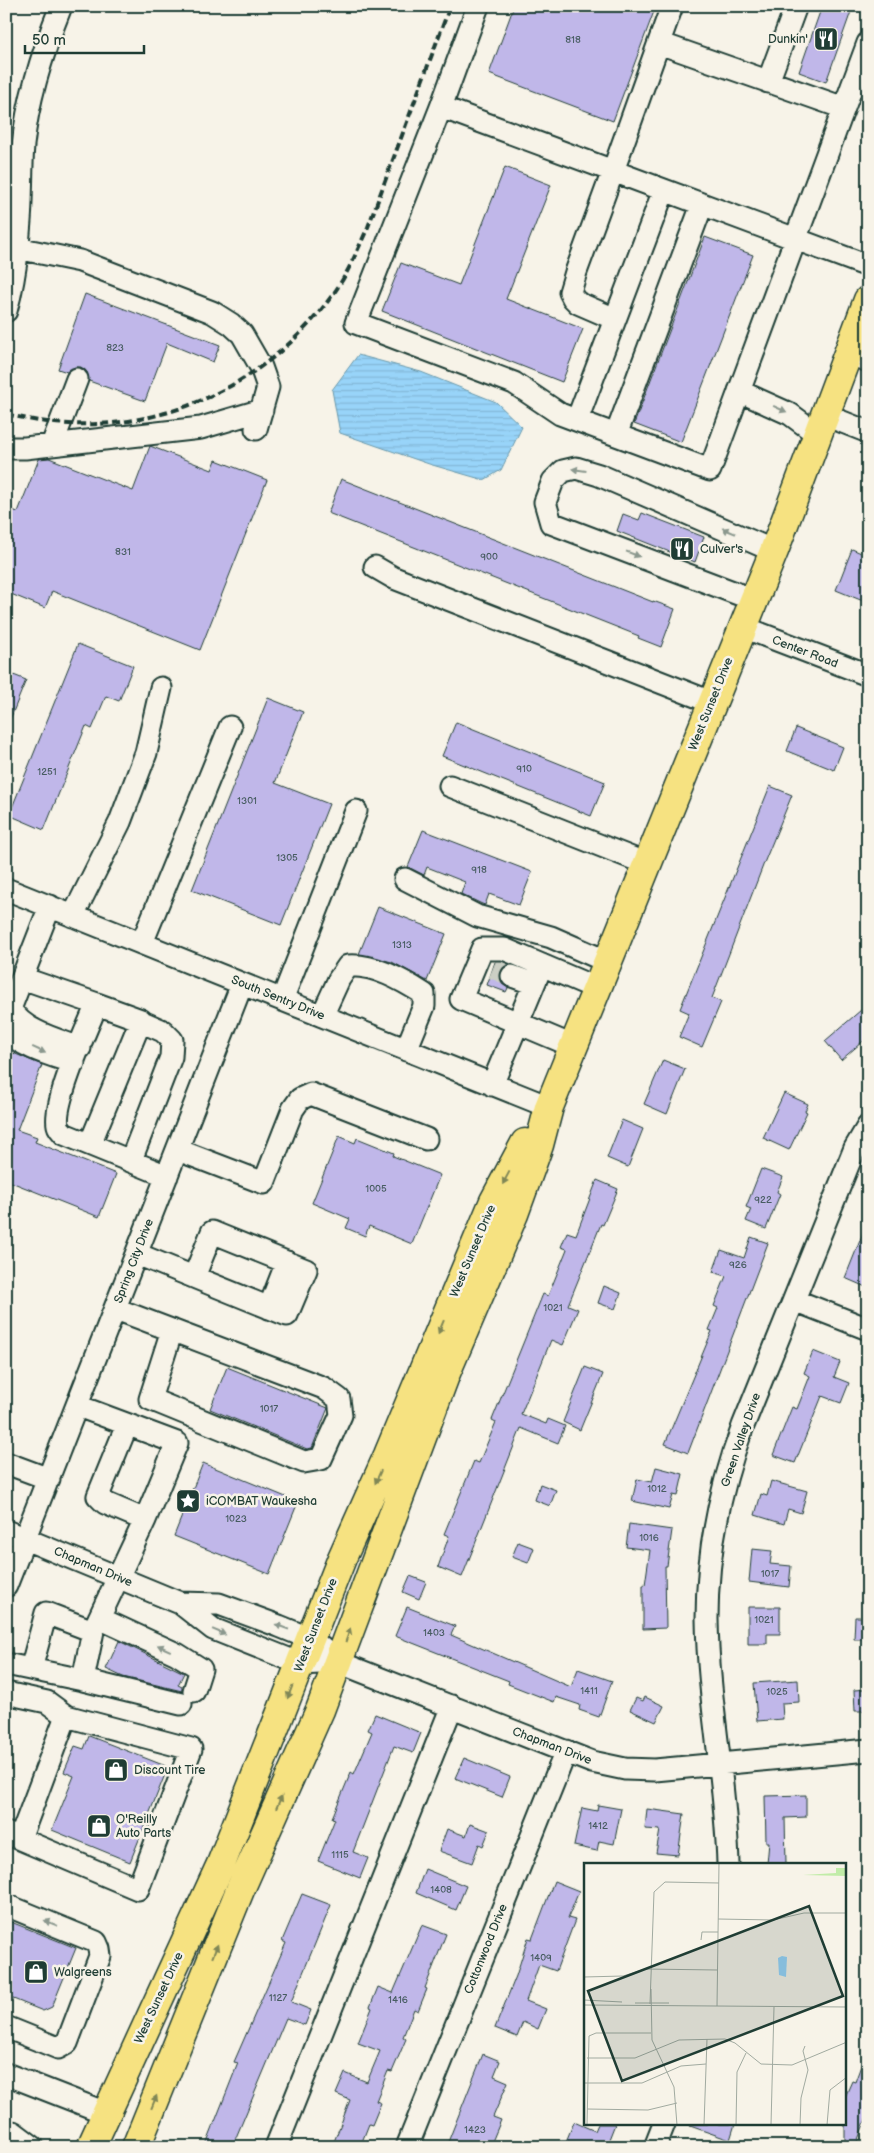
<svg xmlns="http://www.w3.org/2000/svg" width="874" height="2153" font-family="'Balsamiq Sans',sans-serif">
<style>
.water{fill:url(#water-rules);stroke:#6898aa}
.building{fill:#c0b7e9;stroke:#1f3d34}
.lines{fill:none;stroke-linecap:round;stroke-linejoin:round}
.minor-tunnel{stroke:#cccfc4;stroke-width:21;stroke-dasharray:21 11;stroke-linecap:butt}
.minor-casing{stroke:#1f3d34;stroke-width:25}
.major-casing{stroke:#1f3d34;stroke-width:31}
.minor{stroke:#f7f3e8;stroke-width:21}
.major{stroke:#f6e281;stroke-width:28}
.rail{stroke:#1f3d34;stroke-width:4;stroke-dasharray:8 4;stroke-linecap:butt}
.oneway{fill:#8b988e}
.oneway2{fill:#808757}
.labels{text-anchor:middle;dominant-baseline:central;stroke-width:5;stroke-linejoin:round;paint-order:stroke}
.number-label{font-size:10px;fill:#475c61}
.poi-label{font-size:12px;fill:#1f3d34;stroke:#f7f3e8;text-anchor:start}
.street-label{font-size:12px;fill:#1f3d34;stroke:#f7f3e8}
.inset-road{fill:none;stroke:#a1aaa0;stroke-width:1}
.view{fill:#1f3d34;fill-opacity:0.15;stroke:#1f3d34;stroke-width:2.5}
.inset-edge{fill:none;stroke:#1f3d34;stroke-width:2.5}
</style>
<defs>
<pattern id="water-rules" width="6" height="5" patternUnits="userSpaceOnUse" patternTransform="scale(1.25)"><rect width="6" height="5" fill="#98d4f9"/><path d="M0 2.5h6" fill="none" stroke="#83b7d6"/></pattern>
</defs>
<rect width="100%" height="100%" fill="#f7f3e8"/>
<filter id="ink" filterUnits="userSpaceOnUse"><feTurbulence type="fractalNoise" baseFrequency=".02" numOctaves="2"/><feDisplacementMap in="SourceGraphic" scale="10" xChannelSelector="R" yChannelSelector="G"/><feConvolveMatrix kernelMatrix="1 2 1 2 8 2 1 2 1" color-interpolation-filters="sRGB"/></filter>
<g filter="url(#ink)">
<path class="water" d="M358 355 421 372 496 402 522 427 501 470 484 480 429 464 340 433 332 390Z"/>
<path class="building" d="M514 6H656L613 121 489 74Z
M822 6H853L826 82 799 72Z
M505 167 551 185 506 299 583 329 562 382 382 311 401 263 459 285Z
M705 237 753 255 681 442 634 424Z
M85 294 220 345 213 362 167 343 145 401 89 381 87 372 81 367H75L67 372 58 369Z
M150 446 212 470 216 460 267 480 200 650 52 591 45 608 6 592V508L18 512 39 459 49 458 133 491Z
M341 479 653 602V601L675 609 661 647 638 638 639 636 328 513Z
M642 513 704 537 695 562 617 531 623 514 639 520Z
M852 549 868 556V603L836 590Z
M78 644 133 666 119 701 106 696 92 729 86 726 44 830 9 815Z
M6 672 26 680 7 727H6Z
M268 698 303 712 275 783 329 804 281 925 192 890Z
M456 722 605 782 591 816 442 756Z
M796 728 843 747 834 770 787 751Z
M770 786 792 795 764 863 712 998 721 1002 702 1047 679 1037 689 1013 680 1009Z
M423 830 532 872 519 905 489 894 485 905 482 904 461 894 465 882 427 867 424 875 408 867Z
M378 907 446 934 427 981 392 962 359 954Z
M495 962 508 964 500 971V978L502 984 508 988 506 992 487 985Z
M868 1004V1037L841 1060 825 1041Z
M6 1050 42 1065 17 1130 37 1137 35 1142 116 1174 99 1217 6 1180Z
M663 1060 685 1069 667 1114 644 1104Z
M784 1093 808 1104 805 1111 807 1112 789 1150 763 1138Z
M622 1120 643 1129 628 1167 607 1158Z
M339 1136 355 1143 357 1138 394 1153 393 1156 440 1175 412 1244 369 1226 365 1236 346 1228 350 1219 312 1203Z
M761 1169 783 1177 777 1192 780 1194 766 1229 746 1221 751 1209 746 1207Z
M597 1180 618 1189 603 1225 601 1224 568 1305 578 1309 563 1345 551 1340 521 1414 546 1424 548 1419 565 1426 558 1443 521 1428 462 1577 438 1567 449 1536 444 1534 474 1461 479 1463 496 1422 492 1420 543 1294 548 1296 567 1249 561 1247 567 1232 576 1235Z
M867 1223H868V1288L845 1278Z
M751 1237 768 1243 688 1453 665 1444 712 1331 709 1330 718 1308 714 1306 726 1276 713 1272 721 1250 744 1258Z
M604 1286 621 1293 615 1309 598 1303Z
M813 1351 840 1362 834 1377 849 1383 841 1403 822 1396 795 1463 773 1455 792 1407 797 1409 810 1376 804 1373Z
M227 1367 328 1408 312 1448 307 1449 210 1409Z
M585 1367 603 1374 580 1430 563 1422Z
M203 1463 298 1502 269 1574 174 1536Z
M656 1467 683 1474 678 1496 673 1495 669 1509 632 1501 637 1479 652 1482Z
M771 1481 807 1491 801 1513 788 1509 784 1524 755 1515 761 1494 767 1496Z
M540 1484 556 1490 550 1506 535 1500Z
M629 1524 672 1530 667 1566H665L666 1628 643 1629V1585H645L650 1550 626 1547Z
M518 1542 534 1548 528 1563 512 1557Z
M752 1549 772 1551 770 1564 791 1566 789 1587 749 1582Z
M410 1576 426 1582 419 1599 403 1592Z
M407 1607 455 1626 451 1635 571 1687 578 1669 612 1681 599 1717 579 1710 580 1705 556 1697 554 1702 508 1684 509 1681 395 1636Z
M748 1607H780V1634H767V1644H748Z
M855 1617H868V1639H854Z
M119 1641 184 1673 178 1685 182 1687V1691L123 1677 106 1669Z
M798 1680 799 1702 782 1703 783 1719 757 1721 754 1683Z
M868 1689V1711H855L854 1690Z
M645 1697 664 1706 656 1722 630 1710 636 1698 643 1701Z
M375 1714 421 1733 413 1753 394 1746 353 1852 368 1858 360 1878 318 1861 335 1819 332 1818 351 1772 354 1774 372 1732 368 1730Z
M89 1736 168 1767 130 1862 52 1830 74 1776 64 1772 75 1746 84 1749Z
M464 1758 510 1777 502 1797 455 1778Z
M806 1795V1817L785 1818 786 1864H767L769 1842H766L765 1796Z
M598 1805 621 1809 614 1844 599 1841 597 1851 574 1846 582 1808 597 1811Z
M647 1809 684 1814 678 1855 656 1853 660 1830 645 1829Z
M470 1824 489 1831 483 1846 479 1844 472 1863 439 1851 447 1829 466 1836Z
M425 1869 466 1886 456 1910 416 1893Z
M554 1881 579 1891 568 1918 575 1920 556 1971 539 1965 526 2001 546 2009 538 2029 523 2022 517 2037 495 2028 516 1976 528 1938 532 1939Z
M302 1894 331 1905 291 2002 311 2010 305 2025 286 2018 232 2147H205L238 2063 234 2062 286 1943 282 1941Z
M6 1920 76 1948 52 2007 43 2011 6 1996Z
M422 1925 446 1934 425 1988 427 1989 418 2011 414 2009 403 2037 406 2039 392 2072 388 2071 376 2101 381 2103 372 2125 369 2124 360 2147H332L350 2100 336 2094 345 2073 367 2082 380 2051 358 2043 372 2008 370 2007 378 1987 393 1993Z
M866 2052 868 2114 855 2147H845V2097L852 2081 855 2082Z
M483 2054 500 2061 494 2076 508 2082 493 2117 501 2120 491 2144 480 2140 477 2147H459L448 2142Z
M574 2122 595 2131 598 2124H615L606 2147H572L565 2144Z
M691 2124H735L730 2140 690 2126Z"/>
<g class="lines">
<path class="minor-tunnel" d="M493 968 512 976"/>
<defs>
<path id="minor" d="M478 6 441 107 613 171 576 272 570 292 573 298 578 303 615 319
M672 6 613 171 868 266
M659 43 844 108
M768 82 796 6
M441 107 356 323 514 383 560 414 710 470 868 43
M17 248 80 261 212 312 231 324 242 334 261 367 268 387 256 429
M6 311C14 282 18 252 20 221 22 196 21 170 23 145 28 97 43 51 61 6
M848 353 868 361
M739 391 790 414 817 434
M825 415 868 432
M577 420 664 190
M616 435 702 205
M52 445 77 379
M6 448H25L201 428 262 410
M375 567 394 578 711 702
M754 600 551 523 545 502 553 481 563 471 576 468 599 475 774 551
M743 627 868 675
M450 786 647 864
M405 879 477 916 551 937 608 962
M6 889 549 1107
M50 906 22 978 97 1004C87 1028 53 1102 58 1125 58 1128 62 1131 64 1134L167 1176
M73 916 120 822 146 753 161 688
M142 943 230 727
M512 976 534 984
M22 978 10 1009C25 1032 56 1039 80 1048
M282 1000 356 811
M322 1016 339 979 348 966C374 964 402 980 424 994V1006L406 1050
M6 1031C24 1048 51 1055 74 1063
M575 1047 461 999 482 949H504L598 989
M492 1085 542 965
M90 1144 141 1020 97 1004
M178 1150 264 1183 293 1109 300 1099 311 1094 426 1139
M131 1160 171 1057 172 1040 163 1031 140 1021
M137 1254 287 1315 306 1270 212 1232 194 1277
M794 1300 868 1329
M269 1308 287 1262
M116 1309 324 1388 339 1399 341 1415 321 1459 304 1462 150 1399 172 1330
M127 1425 98 1496 105 1503 145 1520
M6 1463 49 1479
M6 1531 180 1603 213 1629 301 1664 338 1662
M6 1586 242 984
M180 1603 219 1604 279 1626 311 1639 338 1662 592 1762 625 1769 655 1770 868 1750
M99 1618 177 1654 201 1669 194 1691
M6 1664 83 1680 93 1631 145 1520 177 1443 78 1406
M31 1669 46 1613 93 1631
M83 1680 181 1704
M6 1693 47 1702 66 1716 191 1749 138 1889 6 1833
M20 1839 66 1716
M728 1864C726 1782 708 1701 707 1619 707 1552 720 1488 743 1426L855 1148 868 1126
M6 1905 96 1942 99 1949 100 1956 67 2043 58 2048 6 2027
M6 2074 106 2113
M13 2132 33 2147
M276 2147 452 1706
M407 2147 566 1751
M655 2147 664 2124"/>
<path id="major" d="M91 2147 221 1864 342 1558 388 1455 494 1201 525 1143
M136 2147 240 1890 320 1710 446 1373 514 1214 539 1145 549 1107 774 551 868 300"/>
</defs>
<use href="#minor" class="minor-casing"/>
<use href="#major" class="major-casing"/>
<use href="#minor" class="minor"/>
<use href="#major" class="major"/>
<path class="rail" d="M6 414C129 447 256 399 331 297 347 276 357 251 368 227L450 6"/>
</g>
<defs><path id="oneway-solid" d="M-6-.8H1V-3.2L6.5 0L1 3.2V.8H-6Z" transform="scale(1.25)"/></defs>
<g class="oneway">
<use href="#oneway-solid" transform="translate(780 409) rotate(24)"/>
<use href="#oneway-solid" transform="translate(579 470) rotate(-172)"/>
<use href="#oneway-solid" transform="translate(729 531) rotate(-157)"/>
<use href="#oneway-solid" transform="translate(633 554) rotate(21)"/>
<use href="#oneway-solid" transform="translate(39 1050) rotate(25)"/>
<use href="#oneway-solid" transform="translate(282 1627) rotate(-159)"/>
<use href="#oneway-solid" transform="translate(219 1632) rotate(23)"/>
<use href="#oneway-solid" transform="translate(164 1648) rotate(-155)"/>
<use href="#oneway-solid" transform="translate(51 1923) rotate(-158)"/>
</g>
<g class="oneway2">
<use href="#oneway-solid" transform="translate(506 1178) rotate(118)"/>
<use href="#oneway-solid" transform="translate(441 1327) rotate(113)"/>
<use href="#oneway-solid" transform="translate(378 1477) rotate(114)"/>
<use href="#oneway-solid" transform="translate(348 1635) rotate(-70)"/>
<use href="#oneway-solid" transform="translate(290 1692) rotate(111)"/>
<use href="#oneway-solid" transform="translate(279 1802) rotate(-66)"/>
<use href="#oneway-solid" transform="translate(215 1951) rotate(-68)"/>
<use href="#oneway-solid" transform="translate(154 2102) rotate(-68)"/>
</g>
</g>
<defs>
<symbol id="restaurant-square" viewBox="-11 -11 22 22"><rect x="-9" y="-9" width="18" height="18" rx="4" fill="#1f3d34" stroke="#f7f3e8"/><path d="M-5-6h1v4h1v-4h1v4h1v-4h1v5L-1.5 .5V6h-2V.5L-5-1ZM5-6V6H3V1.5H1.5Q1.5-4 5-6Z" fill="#fff"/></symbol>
<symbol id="sight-square" viewBox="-11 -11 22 22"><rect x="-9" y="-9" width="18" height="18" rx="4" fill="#1f3d34" stroke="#f7f3e8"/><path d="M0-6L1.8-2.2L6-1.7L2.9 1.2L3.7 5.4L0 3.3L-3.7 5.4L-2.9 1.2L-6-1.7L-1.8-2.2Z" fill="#fff"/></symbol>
<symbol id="shop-square" viewBox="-11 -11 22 22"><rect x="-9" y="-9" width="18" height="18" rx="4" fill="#1f3d34" stroke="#f7f3e8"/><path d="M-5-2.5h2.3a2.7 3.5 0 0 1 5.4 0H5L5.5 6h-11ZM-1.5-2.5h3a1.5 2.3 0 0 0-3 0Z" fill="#fff"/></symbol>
</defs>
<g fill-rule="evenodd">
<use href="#restaurant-square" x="812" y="25" width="28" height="28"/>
<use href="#restaurant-square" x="668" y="535" width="28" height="28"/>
<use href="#sight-square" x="174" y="1487" width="28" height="28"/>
<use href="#shop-square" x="102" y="1756" width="28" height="28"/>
<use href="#shop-square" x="85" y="1812" width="28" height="28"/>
<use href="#shop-square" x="22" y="1958" width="28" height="28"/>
</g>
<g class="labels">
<g class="number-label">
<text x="573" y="40">818</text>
<text x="115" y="348">823</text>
<text x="123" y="552">831</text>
<text x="489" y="557">900</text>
<text x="524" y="769">910</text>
<text x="47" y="772">1251</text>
<text x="247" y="801">1301</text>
<text x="287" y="858">1305</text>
<text x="479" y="870">918</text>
<text x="402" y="945">1313</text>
<text x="376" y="1189">1005</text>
<text x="763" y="1200">922</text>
<text x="738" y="1265">926</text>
<text x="553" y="1308">1021</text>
<text x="269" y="1409">1017</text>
<text x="657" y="1489">1012</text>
<text x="236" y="1519">1023</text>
<text x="649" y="1538">1016</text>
<text x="770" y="1574">1017</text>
<text x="764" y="1620">1021</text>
<text x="434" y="1633">1403</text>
<text x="589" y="1691">1411</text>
<text x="777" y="1692">1025</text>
<text x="598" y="1826">1412</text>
<text x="340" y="1855">1115</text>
<text x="441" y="1890">1408</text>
<text x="541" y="1958">1409</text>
<text x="278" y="1998">1127</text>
<text x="398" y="2000">1416</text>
<text x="475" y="2130">1423</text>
</g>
<g class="poi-label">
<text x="808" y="39" text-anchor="end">Dunkin'</text>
<text x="700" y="549">Culver's</text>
<text x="206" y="1501">iCOMBAT Waukesha</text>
<text x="134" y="1770">Discount Tire</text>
<text x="116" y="1819">O'Reilly<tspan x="116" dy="14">Auto Parts</tspan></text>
<text x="54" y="1972">Walgreens</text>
</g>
<g class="street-label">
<text transform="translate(805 652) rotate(21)">Center Road</text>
<text transform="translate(711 704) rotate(-68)">West Sunset Drive</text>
<text transform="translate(278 998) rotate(22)">South Sentry Drive</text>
<text transform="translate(473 1251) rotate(-67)">West Sunset Drive</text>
<text transform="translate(134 1261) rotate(-69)">Spring City Drive</text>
<text transform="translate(741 1440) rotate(-71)">Green Valley Drive</text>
<text transform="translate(93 1567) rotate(23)">Chapman Drive</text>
<text transform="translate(316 1625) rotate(-69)">West Sunset Drive</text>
<text transform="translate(552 1746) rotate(21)">Chapman Drive</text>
<text transform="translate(486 1949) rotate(-68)">Cottonwood Drive</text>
<text transform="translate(159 1998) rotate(-65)">West Sunset Drive</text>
</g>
</g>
<g transform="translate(584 1863)">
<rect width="262" height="262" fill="#f7f3e8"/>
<path d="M262 0V13L219 12 252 10V5H262Z" fill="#c1eca8"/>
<path d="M198 93 203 94 202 114 195 112 194 95Z" fill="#98d4f9"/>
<path class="inset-road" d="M134 56 189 57 220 50H263M117 77 118 69H134M0 114 39 113 61 106 133 107M67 126 68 177 90 224 93 262M0 137 38 139M51 140H85M66 141 70 29 81 19 135 20M0 142 263 144M133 143 135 0M3 195H51L95 177 141 176 151 180 177 201 208 202 263 179M0 220H58L97 203 122 201M3 246 64 247 93 240M3 262 5 173 12 170H67M120 262 123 176M152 262 153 209 162 190M187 262 190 144M216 262 217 235 224 207 219 188 221 183M243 262 246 227 263 214"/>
<path class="view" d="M225 43 259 133 38 218 4 128Z"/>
<rect width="262" height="262" class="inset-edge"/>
</g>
<rect width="874" height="2153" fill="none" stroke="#f7f3e8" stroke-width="25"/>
<rect x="12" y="12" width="849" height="2128" fill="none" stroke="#1f3d34" stroke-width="2" filter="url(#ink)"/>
<path d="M25 45v8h119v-8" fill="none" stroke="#1f3d34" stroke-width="2.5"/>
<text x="32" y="45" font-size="15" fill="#1f3d34" stroke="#f7f3e8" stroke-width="4" paint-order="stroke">50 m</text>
</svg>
